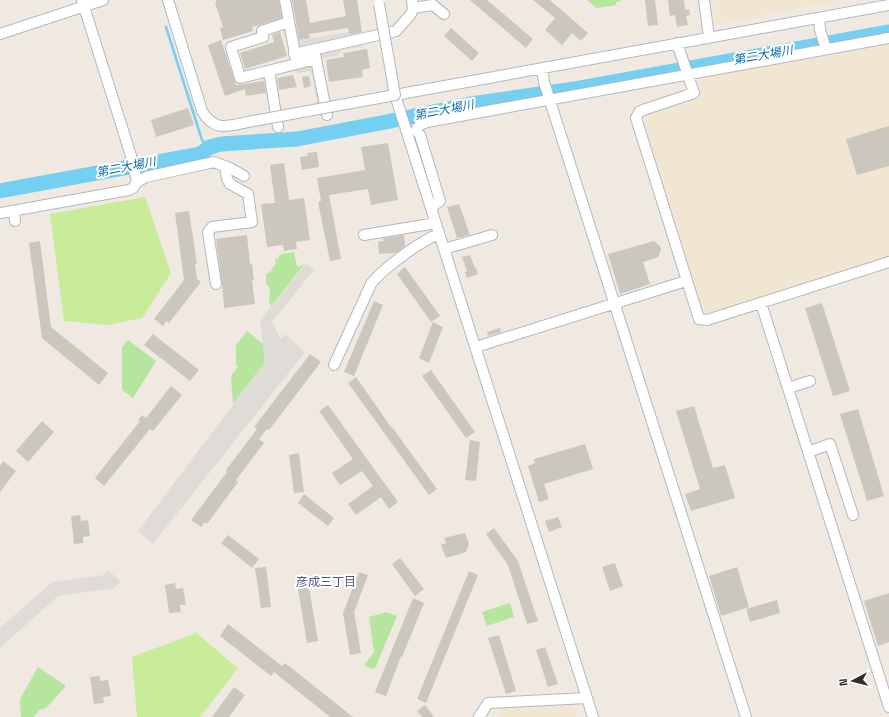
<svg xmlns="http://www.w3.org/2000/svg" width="889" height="717" font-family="'Space Grotesk','Noto Sans JP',sans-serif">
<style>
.education{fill:#f0e6d1}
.green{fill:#b6e59e}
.pitch{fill:#c9ec9a}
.plaza{fill:#dfdcd8}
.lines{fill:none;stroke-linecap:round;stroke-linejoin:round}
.stream{stroke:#75cff0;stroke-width:2.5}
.river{stroke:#75cff0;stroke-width:15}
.building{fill:#cbc7bf}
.minor-casing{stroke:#b4b7c1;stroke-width:12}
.minor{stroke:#fff;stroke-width:10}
.minor-bridge-casing{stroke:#b4b7c1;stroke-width:12;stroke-linecap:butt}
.minor-bridge{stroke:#fff;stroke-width:10}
.labels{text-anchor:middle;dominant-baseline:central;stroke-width:4;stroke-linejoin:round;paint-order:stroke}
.water-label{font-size:12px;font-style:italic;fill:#0d6fa3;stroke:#fff}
.neighbourhood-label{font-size:12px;fill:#4d5680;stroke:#fff}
</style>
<rect width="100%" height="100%" fill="#efe9e1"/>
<path class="education" d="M712 0H844L716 24Z
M889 41V256L708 314 703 311 643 120 645 115 704 97 699 79 701 76Z
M573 701 577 717H502L501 706Z"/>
<path class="green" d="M587 0H621V1L616 2V5L597 8Z
M294 252 297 267 304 265 271 306 269 301 270 288 266 284V274L273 270 272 268 276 264 275 259 279 258V255Z
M247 331 263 344 265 362 233 404 231 376 238 367 236 365V345Z
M128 340 156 361 133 398 122 390V347Z
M510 603 514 617 487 626 482 612Z
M386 612 397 616 375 668 372 669 364 665 374 652 369 617Z
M38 667 66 686 46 708 39 710 34 717H21L20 699Z"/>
<path class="pitch" d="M145 197 171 273 142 318 107 325 64 321 50 214Z
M196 633 238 668 200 717H137L132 657Z"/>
<path class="plaza" d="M291 18 295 41 348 32 349 36 393 27 395 37 363 44V47L341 50V53H338V56L323 58 321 61 331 114 320 116 311 71 297 73 296 71 249 78 247 72 291 58 280 22Z
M306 264 314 270 272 322 281 339 285 334 305 352 153 544 138 531 265 362 260 320Z
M108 570 121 582 114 588 58 596 0 648V628L52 582 104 575Z"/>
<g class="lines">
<path class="stream" d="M166 27 202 140 208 148"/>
<path class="river" d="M0 191 200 154 210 147 221 144 297 139 386 122 471 104 575 89 889 32"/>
</g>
<path class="building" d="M216 0H279L282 18 252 27 253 31 223 40 220 28 223 27 215 3H216Z
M292 0H306L310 23 346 16 343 0H357L362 32 349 35 348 28 309 34 310 38 299 40Z
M470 0H487L533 39 526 48Z
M533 0H550L588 33 581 41 572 33 562 45 545 30 555 18Z
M645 0H655L658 25 648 26Z
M668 0H684L685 10 689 9 690 15 686 16 688 25 677 27 675 15 670 16Z
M451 28 479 53 472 61 444 36Z
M280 32 287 56 245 69 240 53 274 42 272 35Z
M221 40 236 85 264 81 266 93 246 96 245 89 225 96 208 45Z
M367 49 370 68 362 70 363 77 329 82 326 60 344 57 343 53Z
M293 75 297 87 279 90 277 79 278 78Z
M309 76 311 86 304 88 302 77Z
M188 108 194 125 156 137 151 120Z
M889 126V166L857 175 846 139Z
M388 143 398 200 371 205 368 189 329 195 341 259 330 261 318 202 321 201 317 178 365 170 361 147Z
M317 152 319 167 302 170 300 157 308 156 307 153Z
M284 163 289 200 304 198 310 240 296 242 297 249 284 251 283 245 267 247 261 204 275 203 270 165Z
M459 204 470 235 457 238 447 207Z
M189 211 197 264H195L197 279 201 282 169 323 166 321 163 326 154 319 184 280 175 213Z
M247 235 250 264H252L254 280H252L255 304 224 308 222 283 216 239Z
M404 235 405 246 396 253 379 254 378 242 384 241 383 238Z
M40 241 51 327 108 373 99 385 42 338 29 243Z
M654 241 660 246 661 249 659 256 656 258 643 262 650 284 620 294 608 254Z
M470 255 475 268H476L478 274 467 278 465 272 467 271 462 257Z
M405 267 440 316 431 322 397 274Z
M374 301 383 305 354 376 344 372Z
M822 303 850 391 833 396 805 308Z
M433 322 443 327 429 363 419 358Z
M500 328 501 332 488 336 487 332Z
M153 334 199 370 190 381 144 345Z
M310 354 321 362 269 430 267 429 259 439 264 443 236 480 238 482 207 524 205 522 201 527 191 520 227 472 226 470 257 429 254 427Z
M431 370 475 432 466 438 422 376Z
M356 377 391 427H392L437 489 429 495 348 383Z
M171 386 182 395 153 431 150 429 104 486 95 478 140 421 138 420 142 415 146 418Z
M328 405 398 502 389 509 381 497 356 515 348 504 373 486 362 471 340 485 332 473 353 459 319 411Z
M694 406 713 468 725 465 735 498 691 511 685 494 700 489 676 411Z
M858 409 884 496 867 501 840 414Z
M42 421 54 432 28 462 16 451Z
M470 440 480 442 476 481 465 480Z
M585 444 593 469 544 484 549 499 539 502 528 466 535 463 534 459Z
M299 453 304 492 294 493 289 455Z
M3 461 16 471 0 492V466Z
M304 494 334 518 328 526 298 503Z
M80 515 81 521 88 520 90 536 83 537V543L74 544 71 516Z
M558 517 562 527 549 532 545 521Z
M494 528 518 561 538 621 527 624 508 565 486 534Z
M465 533 469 544 466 552 446 558 441 545 446 543 444 538Z
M228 535 259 559 252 568 221 543Z
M400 558 424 589 415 596 392 564Z
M615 563 623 586 610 591 602 567Z
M266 567 271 607 261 608 255 568Z
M737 567 749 607 721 616 709 576Z
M469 571 478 575 426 703 417 699Z
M359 572 368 575 354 612 361 653 350 655 343 613Z
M308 581 318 641 307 643 297 583Z
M175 583 176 589 183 588 186 605H180L181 612 169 613 165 585Z
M889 593V642L878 646 864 601Z
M413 598 424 603 402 657 401 656 386 696 375 692Z
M777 600 780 613 750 622 746 609Z
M228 624 282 666 285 663 353 717H330L274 672 271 676 220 636Z
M499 635 516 691 506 694 488 638Z
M545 647 558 684 548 687 536 650Z
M100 676V681L108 680 111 696 103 697 104 703 94 704 90 677Z
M234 687 245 695 229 717H212Z
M425 705 434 717H422L417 711Z"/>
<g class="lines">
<defs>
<path id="minor" d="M82 0 132 159 137 182
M168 0 202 111C214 132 228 126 248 122
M285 0 296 59
M704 0 709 37
M413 8 433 5 444 14
M819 18 820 30 826 49
M289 22 262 31 263 37 231 47 240 78 316 59
M0 34 103 0
M677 43 694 93 643 110 639 112 636 118 699 319 707 320 889 262
M294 54 396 31 411 14 413 9 412 0
M315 54 327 115
M542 68 544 82 746 717
M269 71 278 127
M431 207 440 201 420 135 416 130 420 125 427 122 889 38
M14 211 15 221
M0 213 129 190 133 188 137 182 146 177 214 162 230 168 244 176
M364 235 436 223
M444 249 492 235
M216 284 208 232 212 227 252 222 248 194 230 184 227 179 225 166
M761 303 889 707
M476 347 686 281
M334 365 371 284C382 269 422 240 439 234
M788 388 810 381
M808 452 830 444 853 515
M479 717 488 703 587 698
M593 717 395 95 889 5"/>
</defs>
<use href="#minor" class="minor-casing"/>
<use href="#minor" class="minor"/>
<defs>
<path id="minor-bridge" d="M248 122 395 95 379 4"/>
</defs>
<use href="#minor-bridge" class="minor-bridge-casing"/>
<use href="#minor-bridge" class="minor-bridge"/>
</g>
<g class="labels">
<g class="water-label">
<text transform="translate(763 55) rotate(-10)">第二大場川</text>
<text transform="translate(444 110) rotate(-11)">第二大場川</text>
<text transform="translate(126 167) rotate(-11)">第二大場川</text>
</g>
<g class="neighbourhood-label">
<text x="326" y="582">彦成三丁目</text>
</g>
</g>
<g transform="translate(853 681) rotate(263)" stroke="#ffffff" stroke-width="3" paint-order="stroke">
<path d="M0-3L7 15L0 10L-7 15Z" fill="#2e2e2e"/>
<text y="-6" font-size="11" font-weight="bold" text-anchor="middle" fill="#2e2e2e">N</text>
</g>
</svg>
